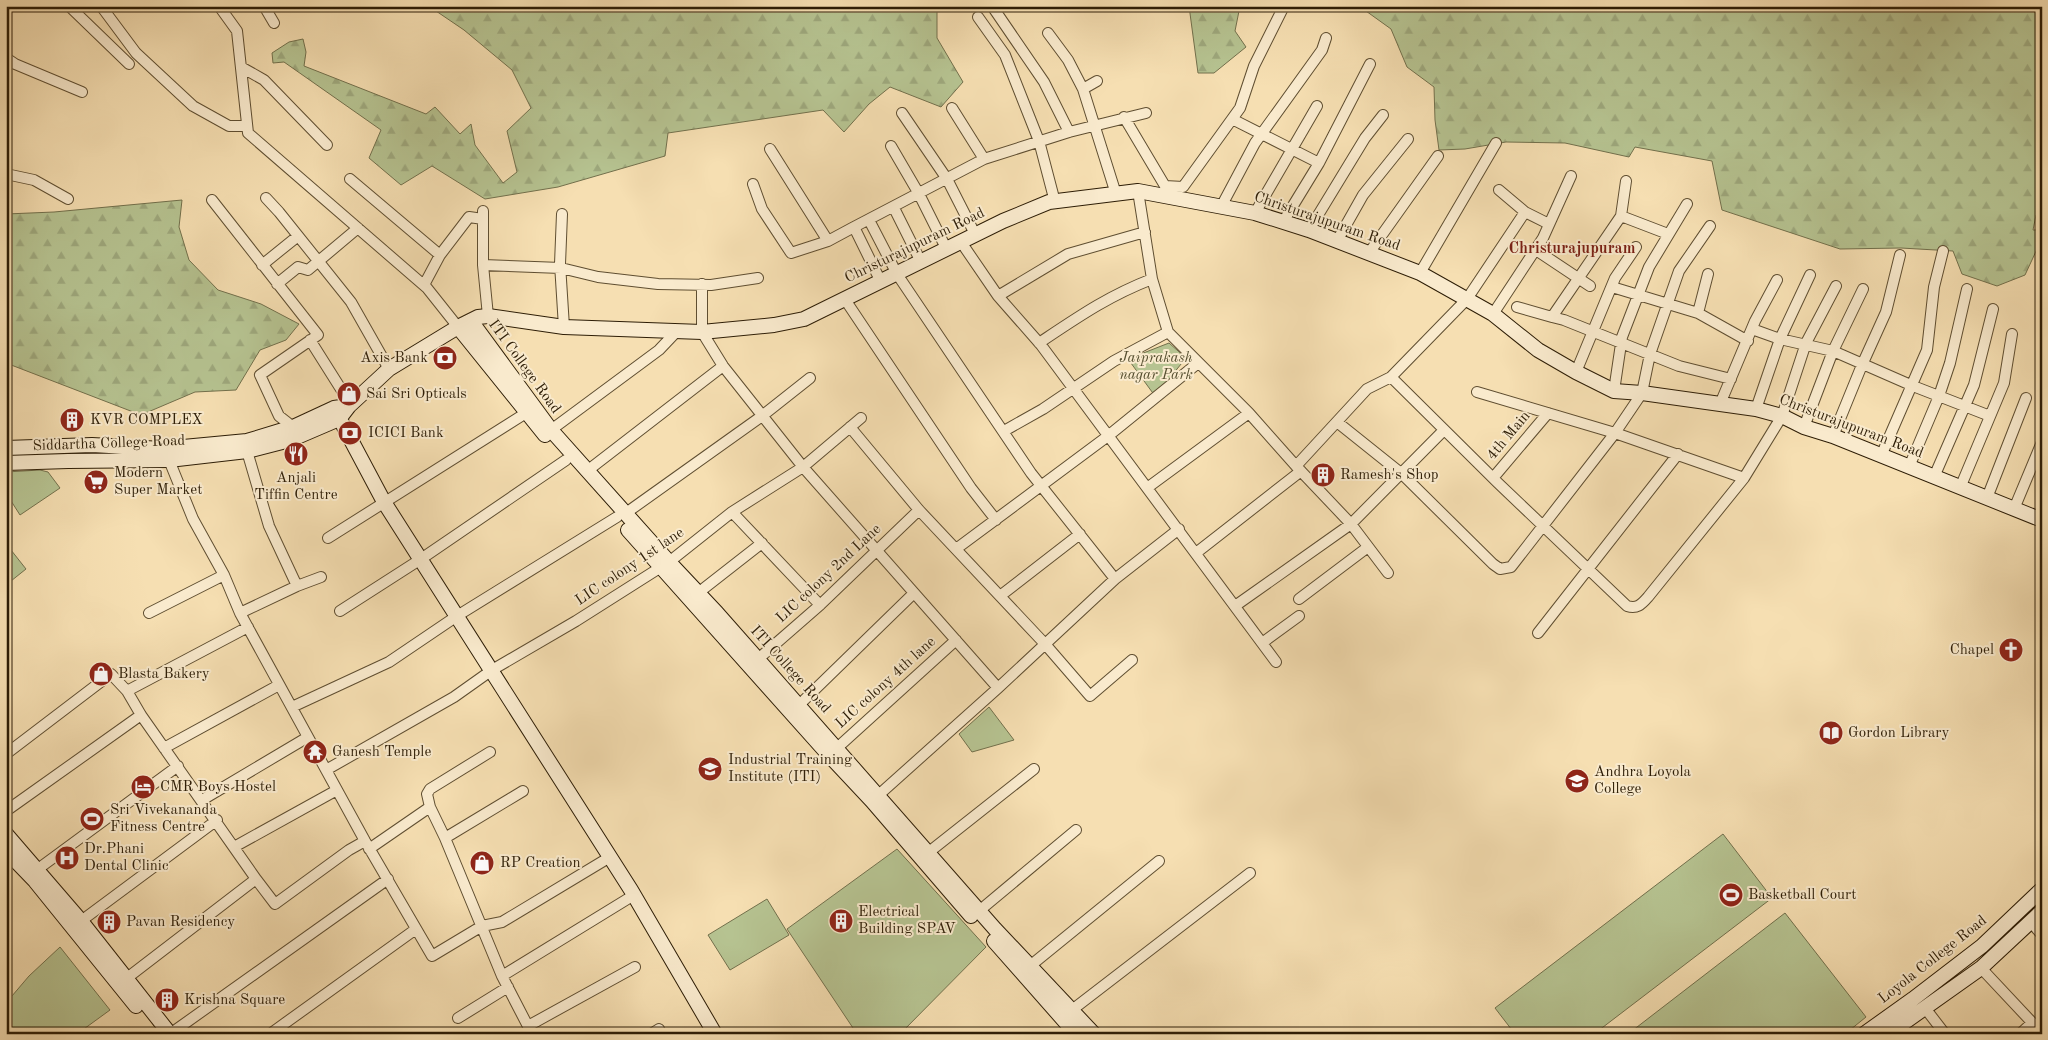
<svg xmlns="http://www.w3.org/2000/svg" width="2048" height="1040" font-family="'Old Standard TT',serif">
<style>
.forest{fill:url(#forest-firs);stroke:#72704c}
.green{fill:#b6c391;stroke:#72704c}
.lines{fill:none;stroke-linecap:round;stroke-linejoin:round}
.street-casing{stroke:#5f4e31;stroke-width:12}
.secondary-casing{stroke:#2d1d06;stroke-width:16}
.street{stroke:#f9eacd;stroke-width:10}
.secondary{stroke:#f9eacd;stroke-width:14}
.labels{text-anchor:middle;dominant-baseline:central;stroke-width:4;stroke-linejoin:round;paint-order:stroke}
.street-label{font-size:15px;fill:#2d1d06;stroke:#f9eacd}
.poi-label{font-size:15px;fill:#2d1d06;stroke:#f9eacd;text-anchor:start}
.park-label{font-size:15px;font-style:italic;fill:#564f30;stroke:#f9eacd}
.neighbourhood-label{font-size:16px;font-weight:bold;fill:#7a1f14;stroke:#f9eacd}
</style>
<defs>
<pattern id="forest-firs" width="22" height="20" patternUnits="userSpaceOnUse" patternTransform="scale(1.25)"><rect width="22" height="20" fill="#b6c391"/><path d="M5 1l3.5 6h-7zM16 11l3.5 6h-7z" fill="#9da77c"/></pattern>
</defs>
<rect width="100%" height="100%" fill="#f6dfb2"/>
<filter id="stains"><feTurbulence type="fractalNoise" baseFrequency=".004" numOctaves="4"/><feColorMatrix values="0 0 0 0 .2 0 0 0 0 .09 0 0 0 0 .02 0 0 0 .5 -.17"/></filter>
<radialGradient id="worn" r=".72"><stop offset=".6" stop-color="#630" stop-opacity="0"/><stop offset="1" stop-color="#630" stop-opacity=".3"/></radialGradient>
<path class="forest" d="M422 6H937V38L963 82 941 107 890 87 869 104 844 132 823 110 668 133 665 156 558 187 485 199 432 166 401 185 369 158 381 130 284 62 273 63 272 53 289 42 303 39 306 52 304 66 426 114 435 107 460 134 471 124 475 145 503 183 517 172 507 131 531 108 512 70 464 30 436 11Z
M1189 6H1240L1235 31 1246 47 1214 73H1198Z
M1359 6H2042V215H2036L2033 230H2042V247H2038L2025 275 1997 286 1962 274 1953 251 1901 248 1840 249 1722 210 1712 161 1635 147 1629 157 1565 143 1506 142 1465 149 1439 150 1435 120 1434 87 1407 67 1391 29Z
M182 200 179 227 189 260 218 290 261 304 299 324 286 340 260 350 236 390 195 392 141 415 6 363V214L54 212Z"/>
<path class="green" d="M1169 343 1186 358 1155 396 1128 359Z
M40 470 48 472 60 488 20 515 6 493V472Z
M11 550 26 569 6 585V554Z
M989 707 1014 740 972 752 959 734Z
M1723 834 1772 898 1594 1034H1515L1495 1008Z
M897 849 986 947 900 1034H857L787 929Z
M767 899 789 935 730 970 708 935Z
M1785 913 1866 1017 1845 1034H1628Z
M60 947 110 1010 77 1034H6V1003L29 976Z"/>
<g class="lines">
<defs>
<path id="street" d="M69 6 129 64
M101 6 136 53 193 106 229 126H246
M219 6 237 31 248 133 427 288 458 327
M264 6 274 23
M992 6 1044 82 1069 132
M978 17 1005 55 1039 141 1055 202
M1048 33 1068 60 1083 89 1116 194
M6 58 15 64 82 92
M241 67 264 80 327 145
M1083 89 1097 81
M952 108 984 159
M902 113 947 179 975 234
M1124 117 1165 186 1183 187 1240 108 1254 66 1284 6
M1232 119 1319 163
M891 146 919 194 946 248
M770 149 828 241
M6 174 34 180 68 199
M350 179 440 255 424 285
M753 184 762 209 791 253 828 241 854 227
M1499 190 1525 212 1549 224
M1138 191 1152 279 1168 332 1249 413 1296 466 1351 524 1388 573
M266 198 279 212 351 302 389 369
M212 200 318 335 260 375 279 416 293 427
M1222 205 1255 143 1322 50 1326 38
M894 208 921 262
M483 211V265L561 268 598 277 658 284 711 285 758 278
M1255 213 1317 106
M562 214 560 264 564 327
M1621 216 1668 234
M869 220 897 274 1031 473 1115 579
M1283 222 1319 163 1370 64
M1309 230 1365 138 1383 115
M1337 241 1363 195 1408 139
M961 242 998 296 1041 345 1276 662
M1536 250 1590 286
M1369 253 1438 156
M440 255 469 217 483 219
M262 265 298 236
M483 265 488 316
M1420 273 1496 143
M881 282 854 227 984 159 1069 132 1146 113
M277 284 298 267 308 270 358 228
M1612 287 1698 313 1748 341
M998 296 1068 254 1145 232
M844 298 971 488 996 520
M1517 307 1552 317 1621 216 1626 181
M1698 313 1708 274
M1493 314 1543 238 1571 176
M1552 317 1564 320 1679 366 1731 379
M1752 329 1780 339 1833 351 1913 386 1990 416
M310 340 351 405
M1039 343C1078 317 1108 296 1152 279
M1576 372 1615 278 1636 247
M1391 377 1498 483 1627 606C1637 609 1641 605 1648 597L1744 478 1615 433 1477 392
M1614 391 1622 337 1649 267 1687 204
M1720 404 1755 321 1777 280
M1756 409 1780 339 1810 275
M861 418 803 467 998 688
M1337 422 1402 474 1493 564 1500 569 1511 567 1615 433 1642 393 1650 354 1679 271 1710 226
M850 427 919 510 1045 644 1090 696 1132 660
M1804 427 1833 351 1863 289
M551 430 659 350 677 331
M1004 431 1043 409 1114 361 1168 332
M1833 436 1862 365 1886 312 1900 255
M247 451 269 526 297 586
M1881 456 1927 350 1934 287 1943 251
M169 460 193 519 224 575 240 613 365 841 432 956 482 926 502 922 610 857
M1296 466 1367 389 1391 377 1467 299 1525 212
M1909 467 1939 396 1950 363 1967 289
M587 471 723 366
M1934 477 1974 385 1993 309
M1493 478 1548 413
M1744 478 1782 416 1806 343 1836 286
M1147 488 1249 413
M1960 488 2004 383 2012 334
M1987 498 2026 398
M2014 509 2042 442
M732 512 820 605
M626 513 762 416 810 378
M328 538 526 413
M956 549 1108 436 1198 363
M1196 553 1301 471
M698 593 762 543
M1000 596 1080 534
M1299 599 1368 547
M1235 606 1351 524 1444 430
M340 611 421 559 566 460
M149 613 224 575
M240 613 297 586 321 577
M1538 633 1678 454
M1262 643 1299 616
M758 659 820 605 919 510
M127 691 248 627
M799 705 914 593
M292 707 389 662 457 616 617 517
M164 748 279 685
M837 748 956 640
M490 752 430 789 427 794 430 807 445 838 502 976 532 1034
M6 754 111 674 127 691 141 715 256 879 127 978
M326 770 454 697 492 670 576 621 669 562 732 512 803 467 723 366 702 332V284
M202 800 308 737
M873 800 998 688 1115 579 1179 529
M6 811 141 715
M445 838 523 791
M234 847 337 790
M369 849 430 807
M929 852 1034 769
M38 869 178 766
M256 879 275 904 349 850 365 841
M979 911 1076 830
M2030 921 2042 935
M77 924 217 820
M1030 966 1159 861
M1981 968 2042 1033
M502 976 634 895
M1925 1008 1945 1034
M1072 1010 1250 873
M458 1018 508 987
M528 1026 635 967
M170 1034 388 879
M270 1034 416 929
M651 1034 659 1029
M2020 1034 2032 1023"/>
<path id="secondary" d="M471 321 551 430 669 562 717 613 995 929 1094 1034
M458 327 545 435
M334 408 384 502 631 890 715 1034
M6 448 92 445 162 449 247 441 293 427 334 408 341 407
M6 463 68 461 169 460 247 451 290 440 339 419 349 406 389 369 458 327 478 317 488 316 564 327 702 332 774 325 804 319 1003 221 1049 202 1138 191 1255 213 1309 230 1420 273 1493 314 1538 350 1576 372 1614 391 1642 393 1756 409 1782 416 1804 427 1833 436 2042 520
M628 530 827 753 872 801 971 916
M6 834 81 921 170 1034
M6 851 35 881 136 1006
M994 941 1076 1034
M1864 1034 1913 999 1982 946 2042 889
M1888 1034 1981 968 2042 911"/>
</defs>
<use href="#street" class="street-casing"/>
<use href="#secondary" class="secondary-casing"/>
<use href="#street" class="street"/>
<use href="#secondary" class="secondary"/>
</g>
<defs>
<symbol id="bank-disc" viewBox="-11 -11 22 22"><circle r="9.5" fill="#8f2418" stroke="#f9eacd"/><path d="M-6-4H6V4H-6ZM0-2.3a2.3 2.3 0 1 0 0 4.6a2.3 2.3 0 1 0 0-4.6Z" fill="#fff"/></symbol>
<symbol id="shop-disc" viewBox="-11 -11 22 22"><circle r="9.5" fill="#8f2418" stroke="#f9eacd"/><path d="M-5-2.5h2.3a2.7 3.5 0 0 1 5.4 0H5L5.5 6h-11ZM-1.5-2.5h3a1.5 2.3 0 0 0-3 0Z" fill="#fff"/></symbol>
<symbol id="building-disc" viewBox="-11 -11 22 22"><circle r="9.5" fill="#8f2418" stroke="#f9eacd"/><path d="M-4-6H4V6H1V3H-1V6H-4ZM-2.5-4.3h1.7v1.8h-1.7ZM.8-4.3h1.7v1.8H.8ZM-2.5-1h1.7V.8h-1.7ZM.8-1h1.7V.8H.8Z" fill="#fff"/></symbol>
<symbol id="restaurant-disc" viewBox="-11 -11 22 22"><circle r="9.5" fill="#8f2418" stroke="#f9eacd"/><path d="M-5-6h1v4h1v-4h1v4h1v-4h1v5L-1.5 .5V6h-2V.5L-5-1ZM5-6V6H3V1.5H1.5Q1.5-4 5-6Z" fill="#fff"/></symbol>
<symbol id="supermarket-disc" viewBox="-11 -11 22 22"><circle r="9.5" fill="#8f2418" stroke="#f9eacd"/><path d="M-6-5.5h2.5l.6 2H6L4.5 2H-2.5L-4.4-4H-6ZM-1.5 3.2a1.3 1.3 0 1 0 .1 0ZM3 3.2a1.3 1.3 0 1 0 .1 0Z" fill="#fff"/></symbol>
<symbol id="church-disc" viewBox="-11 -11 22 22"><circle r="9.5" fill="#8f2418" stroke="#f9eacd"/><path d="M-1.2-6h2.4v3.5h3.3v2.4h-3.3V6h-2.4V-.1h-3.3v-2.4h3.3Z" fill="#fff"/></symbol>
<symbol id="library-disc" viewBox="-11 -11 22 22"><circle r="9.5" fill="#8f2418" stroke="#f9eacd"/><path d="M-6-4Q-3-5.5-.7-3.5V5Q-3 3-6 4ZM6-4Q3-5.5 .7-3.5V5Q3 3 6 4Z" fill="#fff"/></symbol>
<symbol id="temple-disc" viewBox="-11 -11 22 22"><circle r="9.5" fill="#8f2418" stroke="#f9eacd"/><path d="M0-6L5-2H3V0L6.5 2.5H4V6H1.5V3h-3V6H-4V2.5H-6.5L-3 0V-2H-5Z" fill="#fff"/></symbol>
<symbol id="university-disc" viewBox="-11 -11 22 22"><circle r="9.5" fill="#8f2418" stroke="#f9eacd"/><path d="M0-5L7-2L0 1L-7-2ZM-4 1L0 2.5L4 1V4Q0 6-4 4Z" fill="#fff"/></symbol>
<symbol id="hotel-disc" viewBox="-11 -11 22 22"><circle r="9.5" fill="#8f2418" stroke="#f9eacd"/><path d="M-6-4.5h1.5V1H6V5H4.5V3h-9V5H-6ZM-4 0a1.8 1.8 0 1 1 3.6 0ZM.5 0V-2.5h3Q6-2.5 6 0Z" fill="#fff"/></symbol>
<symbol id="stadium-disc" viewBox="-11 -11 22 22"><circle r="9.5" fill="#8f2418" stroke="#f9eacd"/><path d="M0-5a6.5 5 0 1 0 0 10a6.5 5 0 1 0 0-10ZM-3.5-1.8h7v3.6h-7Z" fill="#fff"/></symbol>
<symbol id="hospital-disc" viewBox="-11 -11 22 22"><circle r="9.5" fill="#8f2418" stroke="#f9eacd"/><path d="M-5-5h3v3.5h4V-5h3V5h-3V1.5h-4V5h-3Z" fill="#fff"/></symbol>
</defs>
<g fill-rule="evenodd">
<use href="#bank-disc" x="431" y="344" width="28" height="28"/>
<use href="#shop-disc" x="335" y="380" width="28" height="28"/>
<use href="#building-disc" x="58" y="406" width="28" height="28"/>
<use href="#bank-disc" x="336" y="419" width="28" height="28"/>
<use href="#restaurant-disc" x="282" y="440" width="28" height="28"/>
<use href="#building-disc" x="1309" y="461" width="28" height="28"/>
<use href="#supermarket-disc" x="82" y="468" width="28" height="28"/>
<use href="#church-disc" x="1997" y="636" width="28" height="28"/>
<use href="#shop-disc" x="87" y="660" width="28" height="28"/>
<use href="#library-disc" x="1817" y="719" width="28" height="28"/>
<use href="#temple-disc" x="301" y="738" width="28" height="28"/>
<use href="#university-disc" x="696" y="755" width="28" height="28"/>
<use href="#university-disc" x="1563" y="767" width="28" height="28"/>
<use href="#hotel-disc" x="129" y="773" width="28" height="28"/>
<use href="#stadium-disc" x="78" y="805" width="28" height="28"/>
<use href="#hospital-disc" x="53" y="844" width="28" height="28"/>
<use href="#shop-disc" x="468" y="849" width="28" height="28"/>
<use href="#stadium-disc" x="1717" y="881" width="28" height="28"/>
<use href="#building-disc" x="827" y="907" width="28" height="28"/>
<use href="#building-disc" x="95" y="908" width="28" height="28"/>
<use href="#building-disc" x="153" y="986" width="28" height="28"/>
</g>
<g class="labels">
<g class="street-label">
<text transform="translate(1327 222) rotate(19)">Christurajupuram Road</text>
<text transform="translate(915 246) rotate(-26)">Christurajupuram Road</text>
<text transform="translate(524 367) rotate(54)">ITI College Road</text>
<text transform="translate(1851 427) rotate(21)">Christurajupuram Road</text>
<text transform="translate(1509 436) rotate(-50)">4th Main</text>
<text transform="translate(109 444) rotate(-2)">Siddartha College Road</text>
<text transform="translate(630 567) rotate(-34)">LIC colony 1st lane</text>
<text transform="translate(829 574) rotate(-43)">LIC colony 2nd Lane</text>
<text transform="translate(790 670) rotate(48)">ITI College Road</text>
<text transform="translate(886 683) rotate(-42)">LIC colony 4th lane</text>
<text transform="translate(1933 960) rotate(-38)">Loyola College Road</text>
</g>
<g class="poi-label">
<text x="428" y="358" text-anchor="end">Axis Bank</text>
<text x="366" y="394">Sai Sri Opticals</text>
<text x="90" y="420">KVR COMPLEX</text>
<text x="368" y="433">ICICI Bank</text>
<text x="114" y="473">Modern<tspan x="114" dy="17">Super Market</tspan></text>
<text x="1340" y="475">Ramesh's Shop</text>
<text x="296" y="478" text-anchor="middle">Anjali<tspan x="296" dy="17">Tiffin Centre</tspan></text>
<text x="1994" y="650" text-anchor="end">Chapel</text>
<text x="118" y="674">Blasta Bakery</text>
<text x="1848" y="733">Gordon Library</text>
<text x="332" y="752">Ganesh Temple</text>
<text x="728" y="760">Industrial Training<tspan x="728" dy="17">Institute (ITI)</tspan></text>
<text x="1594" y="772">Andhra Loyola<tspan x="1594" dy="17">College</tspan></text>
<text x="160" y="787">CMR Boys Hostel</text>
<text x="110" y="810">Sri Vivekananda<tspan x="110" dy="17">Fitness Centre</tspan></text>
<text x="84" y="849">Dr.Phani<tspan x="84" dy="17">Dental Clinic</tspan></text>
<text x="500" y="863">RP Creation</text>
<text x="1748" y="895">Basketball Court</text>
<text x="858" y="912">Electrical<tspan x="858" dy="17">Building SPAV</tspan></text>
<text x="126" y="922">Pavan Residency</text>
<text x="184" y="1000">Krishna Square</text>
</g>
<g class="park-label">
<text x="1156" y="358">Jaiprakash<tspan x="1156" dy="17">nagar Park</tspan></text>
</g>
<g class="neighbourhood-label">
<text x="1572" y="249">Christurajupuram</text>
</g>
</g>
<rect width="2048" height="1040" fill="none" stroke="#f6dfb2" stroke-width="25"/>
<rect x="8" y="8" width="2033" height="1025" fill="none" stroke="#2d1d06" stroke-width="2.5"/>
<rect x="12" y="12" width="2023" height="1015" fill="none" stroke="#2d1d06"/>
<rect width="100%" height="100%" filter="url(#stains)"/>
<rect width="100%" height="100%" fill="url(#worn)"/>
</svg>
